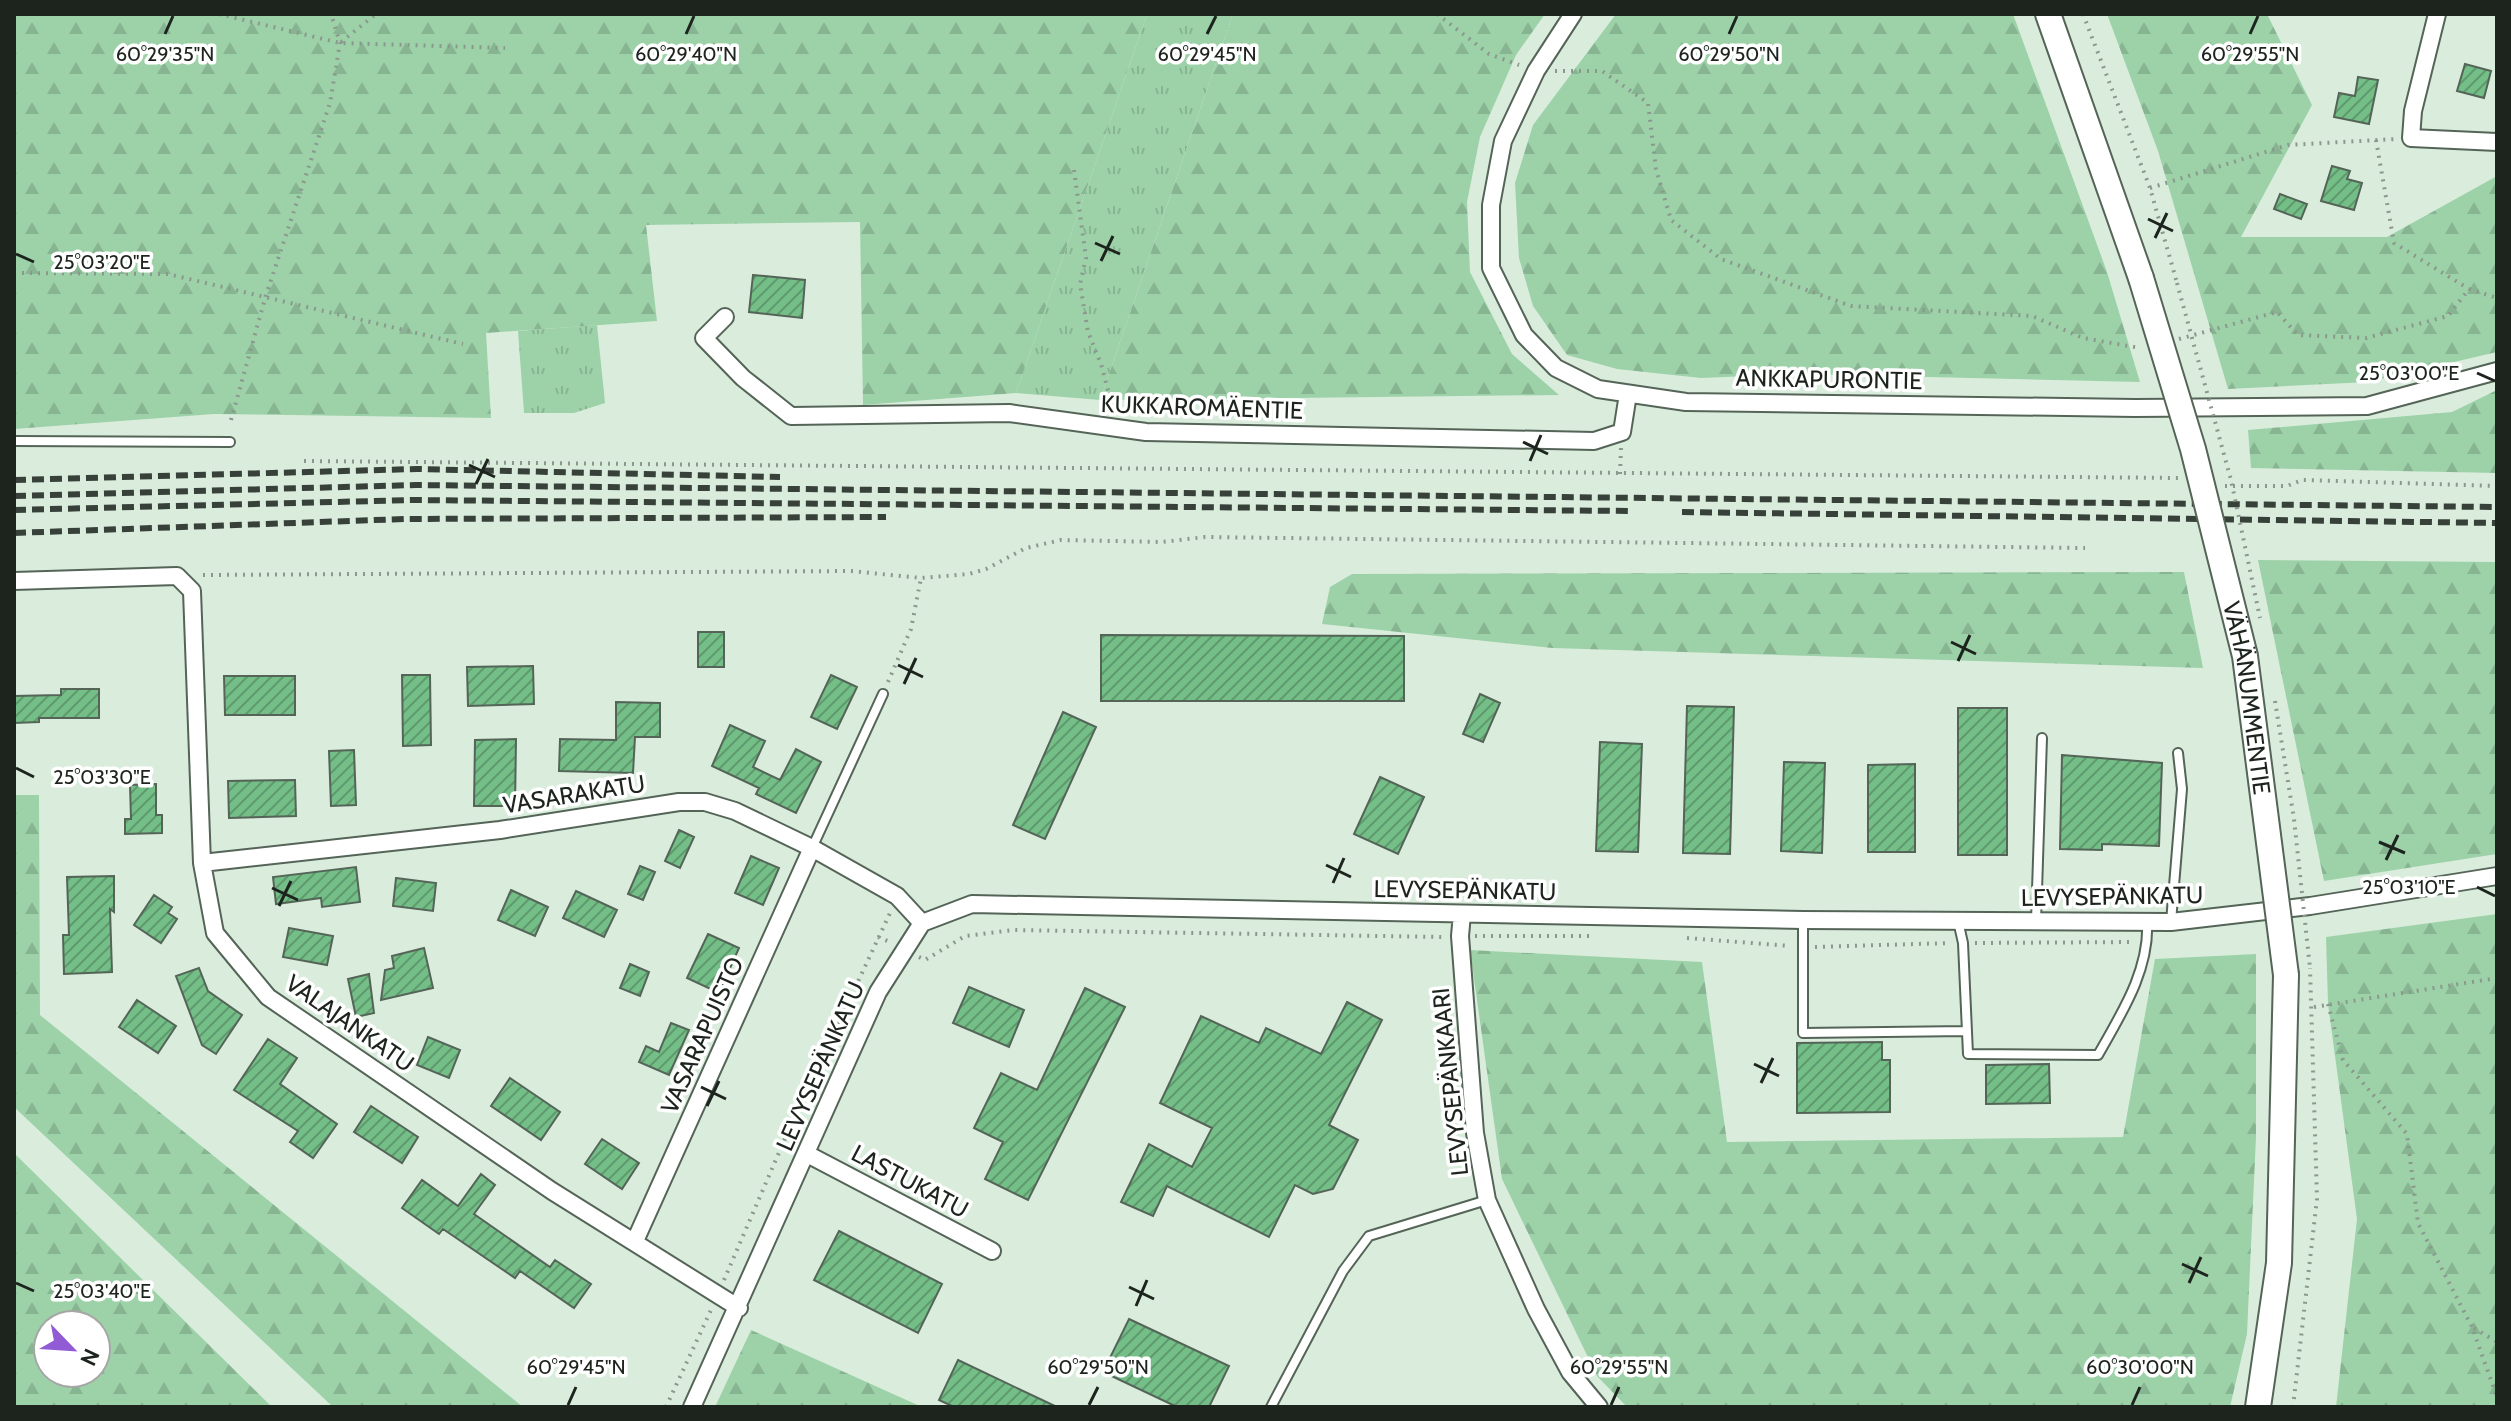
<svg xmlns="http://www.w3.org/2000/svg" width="2511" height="1421" font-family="Cabin,sans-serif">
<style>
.grass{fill:url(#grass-tufts)}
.forest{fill:url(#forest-firs);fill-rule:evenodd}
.building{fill:url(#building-hatch);stroke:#546558;stroke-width:2}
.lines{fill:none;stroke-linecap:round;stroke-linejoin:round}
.lane-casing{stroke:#546457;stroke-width:12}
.street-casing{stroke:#546457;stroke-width:20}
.secondary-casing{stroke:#546457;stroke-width:28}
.path{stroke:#8b988d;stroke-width:4;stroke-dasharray:2 6;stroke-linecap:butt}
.lane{stroke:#fff;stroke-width:8}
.street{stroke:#fff;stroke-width:16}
.secondary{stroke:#fff;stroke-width:24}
.rail{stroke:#374039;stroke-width:6;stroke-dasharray:12 6;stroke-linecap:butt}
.secondary-bridge-casing{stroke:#546457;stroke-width:28;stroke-linecap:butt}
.path-bridge{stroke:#8b988d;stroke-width:4;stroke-dasharray:2 6;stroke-linecap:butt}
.secondary-bridge{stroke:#fff;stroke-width:24}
.ticks{fill:none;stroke:#1d241e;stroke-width:3}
.labels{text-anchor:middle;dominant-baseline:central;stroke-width:7;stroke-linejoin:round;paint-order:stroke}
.street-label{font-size:24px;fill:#1d241e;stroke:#fff}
.ticks-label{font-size:20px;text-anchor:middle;fill:#1d241e;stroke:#fff;stroke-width:7;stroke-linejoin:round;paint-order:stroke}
</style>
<defs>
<pattern id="grass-tufts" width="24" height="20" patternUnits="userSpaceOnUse" patternTransform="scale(2)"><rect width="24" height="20" fill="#9dd2a9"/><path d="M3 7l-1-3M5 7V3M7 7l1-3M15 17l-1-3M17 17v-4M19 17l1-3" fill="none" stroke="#87b491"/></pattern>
<pattern id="forest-firs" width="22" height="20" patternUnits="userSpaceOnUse" patternTransform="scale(2)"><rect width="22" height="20" fill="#9dd2a9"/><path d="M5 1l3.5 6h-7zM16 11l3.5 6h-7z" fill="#87b491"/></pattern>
<pattern id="building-hatch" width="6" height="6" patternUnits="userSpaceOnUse" patternTransform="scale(2)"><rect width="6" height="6" fill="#74be87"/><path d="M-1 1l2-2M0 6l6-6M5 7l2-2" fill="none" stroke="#5f9a6e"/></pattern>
</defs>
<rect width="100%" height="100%" fill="#daeddd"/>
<path class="grass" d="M1147 14H1233L1100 400 1016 393Z
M597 325 605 403 574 413H524L518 331Z"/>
<path class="forest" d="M14 14H1147L1016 393 863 405 860 222 646 225 657 321 486 333 491 418 214 414 14 429Z
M1233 14H1545L1516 55 1480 137 1467 202 1470 272 1512 354 1559 395 1100 400Z
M1616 14H2013L2107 272 2140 382 1802 374 1701 378 1617 369 1567 355 1533 306 1519 258 1515 183 1533 125Z
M2107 14H2267L2312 105 2241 237H2387L2497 176V352L2368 382 2228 389 2158 151Z
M2497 390V473L2251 468 2248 430 2452 412Z
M2258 560 2497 562V854L2324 881Z
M2184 572 2203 668 1552 648 1322 624 1330 587 1352 574Z
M14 795H39L40 1015 523 1407H333L14 1107Z
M2497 914V1407H2336L2357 1219 2328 1004 2326 937Z
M1470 950 1702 962 1727 1142 2123 1137 2155 959 2256 954V1137L2247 1334 2230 1407H1627L1597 1376 1502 1179Z
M14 1153 272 1407H14ZM48 1325H96V1373H48Z
M751 1330 922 1407H715Z"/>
<path class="building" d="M2465 64 2491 71 2484 98 2457 91Z
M2358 77 2378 80 2369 124 2334 117 2339 93 2355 96Z
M2332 166 2350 171 2347 179 2362 183 2354 210 2321 201Z
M2280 194 2307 204 2301 219 2274 209Z
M753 275 805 280 802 318 749 312Z
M698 632H724V667H698Z
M1101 635 1404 636V701H1101Z
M533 666 534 704 468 706 467 667Z
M402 675H430L431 745 403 746Z
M831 675 857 687 837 729 811 717Z
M224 676H295V715H225Z
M61 689H99V718H39V722L14 723V696L61 695Z
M1480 694 1500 703 1483 742 1463 734Z
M616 702 660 703V737H635L633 773 559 771 560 739 616 740Z
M1687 706 1734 707 1730 854 1683 853Z
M1958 708H2007V855H1958Z
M1063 712 1096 727 1045 839 1013 825Z
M730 725 765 741 753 767 780 780 796 749 821 762 796 813 756 794 759 788 712 766Z
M516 739 515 806H474L475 740Z
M1600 742 1642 744 1638 852 1596 851Z
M354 750 356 805 331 806 329 751Z
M2062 755 2162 763 2159 846 2102 844V850L2060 849Z
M1784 762 1825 763 1822 853 1781 851Z
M1915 764V852H1868V765Z
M1380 777 1424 797 1398 854 1354 834Z
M295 780 296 816 229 818 228 781Z
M156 784V815H162V833L125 834V819H131L130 785Z
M679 830 694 837 680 868 665 861Z
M751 856 779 868 763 905 735 893Z
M640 866 655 872 643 900 628 894Z
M356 867 360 902 322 907 321 898 276 904 273 877Z
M114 876V912L110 909 112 972 64 974 63 935H69L67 877Z
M396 878 436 883 433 911 393 906Z
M511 890 548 907 535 936 498 920Z
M576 891 617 910 604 937 563 918Z
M154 895 172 907 168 913 177 919 161 943 134 925Z
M289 928 333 936 327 965 283 957Z
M708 934 739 948 719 993 687 978Z
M424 948 433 988 381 1000 385 970 394 968 392 956Z
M630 964 649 972 640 996 620 988Z
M199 968 208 991 242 1015 216 1054 202 1045 176 976Z
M369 974 374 1013 356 1017 348 979Z
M969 987 1024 1010 1009 1047 953 1023Z
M1085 988 1125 1007 1028 1200 985 1179 1003 1142 974 1128 1001 1073 1037 1090Z
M137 1000 176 1026 158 1053 119 1027Z
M1347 1002 1382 1020 1329 1125 1358 1140 1333 1189 1313 1194 1295 1185 1269 1237 1167 1186 1153 1216 1121 1202 1149 1144 1192 1167 1212 1128 1160 1103 1201 1016 1259 1043 1266 1028 1321 1054Z
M671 1023 689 1030 669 1075 639 1062 646 1046 659 1052Z
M428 1037 460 1050 449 1078 417 1065Z
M268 1039 297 1058 280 1084 337 1124 313 1158 290 1142 298 1131 234 1090Z
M1882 1042V1060H1890V1112L1797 1113V1043Z
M2049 1064 2050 1103 1986 1104V1065Z
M510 1078 560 1112 541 1140 491 1106Z
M371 1106 418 1137 402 1163 354 1132Z
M602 1139 639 1163 622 1189 585 1164Z
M481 1174 495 1185 474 1214 550 1267 555 1260 591 1284 574 1308 520 1271 515 1278 443 1229 439 1234 402 1208 422 1180 458 1206Z
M839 1231 942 1284 918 1333 814 1280Z
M1129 1319 1229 1366 1209 1407H1177L1103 1372Z
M958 1360 1057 1407H954L939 1400Z"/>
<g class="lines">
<defs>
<path id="lane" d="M14 441 230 442
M812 848 883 694
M1803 920V1033L1967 1031
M1958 921 1963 943 1968 1054 2098 1055C2121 1014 2150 970 2147 921
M2036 921 2042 738
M2171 922 2182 789 2178 753
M1271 1407 1343 1271 1369 1236 1487 1200"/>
<path id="street" d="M1573 14 1536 71 1503 141 1491 205V268L1524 335 1556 368 1598 389 1686 402 2135 408 2367 406 2497 371
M2437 14 2413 111 2411 138 2497 142
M725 317 704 338 743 378 791 416 1009 413 1146 432 1594 441 1622 432 1628 394
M14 581 177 576 192 591 202 863 215 933 268 997 552 1191 739 1308
M202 863 500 830 679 802H705L735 811 812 848 897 896 922 923
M1462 914 1460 936 1475 1133 1487 1200 1536 1309 1570 1372 1599 1407
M807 1154 992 1251
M635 1241 812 848
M692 1407 878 992 922 923 972 904 1803 920 2171 922 2310 906 2497 876"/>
<path id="secondary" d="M2048 14 2141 278
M2258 1407 2279 1263 2286 975"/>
</defs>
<use href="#lane" class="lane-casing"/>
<use href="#street" class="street-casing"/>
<use href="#secondary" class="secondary-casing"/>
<path class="path" d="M219 14 340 43 505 48
M1437 14 1489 54 1519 65
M2083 14 2150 188 2177 283
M341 42 376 14
M1555 71H1602L1648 103 1656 169 1671 220 1721 259 1851 306 2032 316 2083 338 2140 348
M2376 140 2394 243 2469 289
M1074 170 1086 258 1080 284 1088 332 1101 364 1113 409
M2150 188 2288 145 2396 139
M14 273 168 274 463 344
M2179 339 2277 312 2298 335 2366 338 2448 316 2469 289 2497 298
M231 420 266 295 330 103 340 43 331 14
M304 461 2180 478
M1620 474 1621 448
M2225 486H2287L2302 480 2497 486
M203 575 851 571 921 578 969 574 986 569 1026 548 1061 540 1162 542 1205 537 2085 548
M888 682 911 629 921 578
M1475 936H1590
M878 937 890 942
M1687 938 1790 946
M1975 943 2134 942
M1815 947 1950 943
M919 957 925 960 965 936 1014 930 1442 937
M2328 1004 2343 1060 2407 1134 2418 1223 2472 1327 2497 1397
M2314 1007 2497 978
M724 1280 790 1127 890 913
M2474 1328 2497 1342
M666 1407 711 1310
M2293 1407 2317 1199 2310 968"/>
<use href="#lane" class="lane"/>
<use href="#street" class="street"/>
<use href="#secondary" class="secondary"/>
<path class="rail" d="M14 480 417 469 780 477
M14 496 416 485 2497 507
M14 510 414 500 1630 511
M1682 512 2497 523
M14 533 405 519 886 517"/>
<defs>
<g id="secondary-bridge">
<path id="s1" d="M2141 278 2193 449 2245 656 2286 975"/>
</g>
</defs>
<use href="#secondary-bridge" class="secondary-bridge-casing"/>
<path class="path-bridge" d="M2177 283 2231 480 2260 618
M2275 701 2294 819 2310 968"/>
<use href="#secondary-bridge" class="secondary-bridge"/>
</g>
<path class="ticks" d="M165 34 173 16M686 34 694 16M1207 34 1216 16M1729 34 1737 16M2250 34 2258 16M2148 219 2173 231M2155 238 2167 213M1095 243 1120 254M16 254 34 262M1101 261 1113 236M2477 373 2495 381M1523 442 1548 454M1530 461 1541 435M469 465 495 477M476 484 488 459M1951 642 1976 654M1958 661 1970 635M898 665 923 677M904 684 916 658M16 768 34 777M2379 842 2405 853M2386 860 2398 835M1326 865 1351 877M1333 883 1344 858M2477 887 2495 896M272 888 298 900M279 906 291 881M1754 1064 1779 1076M1761 1083 1773 1058M701 1087 726 1099M707 1106 719 1081M2182 1264 2208 1276M16 1283 34 1291M2189 1283 2201 1257M1129 1287 1154 1299M1136 1306 1147 1280M568 1405 576 1387M1089 1405 1098 1387M1611 1405 1619 1387M2132 1405 2140 1387"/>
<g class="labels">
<g class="street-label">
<text transform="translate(1829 379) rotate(1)">ANKKAPURONTIE</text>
<text transform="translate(1202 407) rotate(2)">KUKKAROMÄENTIE</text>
<text stroke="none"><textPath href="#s1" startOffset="434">VÄHÄNUMMENTIE</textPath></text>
<text transform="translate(574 794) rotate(-9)">VASARAKATU</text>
<text transform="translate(1465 890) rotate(1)">LEVYSEPÄNKATU</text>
<text transform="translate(2112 896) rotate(-1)">LEVYSEPÄNKATU</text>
<text transform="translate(350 1023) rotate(35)">VALAJANKATU</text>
<text transform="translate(702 1035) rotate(-66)">VASARAPUISTO</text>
<text transform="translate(820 1066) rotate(-66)">LEVYSEPÄNKATU</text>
<text transform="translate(1450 1082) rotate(-96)">LEVYSEPÄNKAARI</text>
<text transform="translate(910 1181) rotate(28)">LASTUKATU</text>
</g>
</g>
<g class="ticks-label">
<text x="165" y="61">60°29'35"N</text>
<text x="686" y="61">60°29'40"N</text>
<text x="1207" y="61">60°29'45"N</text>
<text x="1729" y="61">60°29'50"N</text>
<text x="2250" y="61">60°29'55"N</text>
<text x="102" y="269">25°03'20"E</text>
<text x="2409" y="380">25°03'00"E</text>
<text x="102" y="784">25°03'30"E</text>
<text x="2409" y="894">25°03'10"E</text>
<text x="102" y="1298">25°03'40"E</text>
<text x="576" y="1374">60°29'45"N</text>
<text x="1098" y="1374">60°29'50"N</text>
<text x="1619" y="1374">60°29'55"N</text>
<text x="2140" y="1374">60°30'00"N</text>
</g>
<rect width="2511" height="1421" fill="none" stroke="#1d241e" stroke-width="32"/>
<g transform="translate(72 1349) rotate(115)"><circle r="38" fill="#ffffff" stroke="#a5a7a5" stroke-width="2"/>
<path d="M0-6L14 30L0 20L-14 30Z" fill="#905bd4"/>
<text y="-12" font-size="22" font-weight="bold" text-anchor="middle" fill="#1d241e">N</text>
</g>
</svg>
